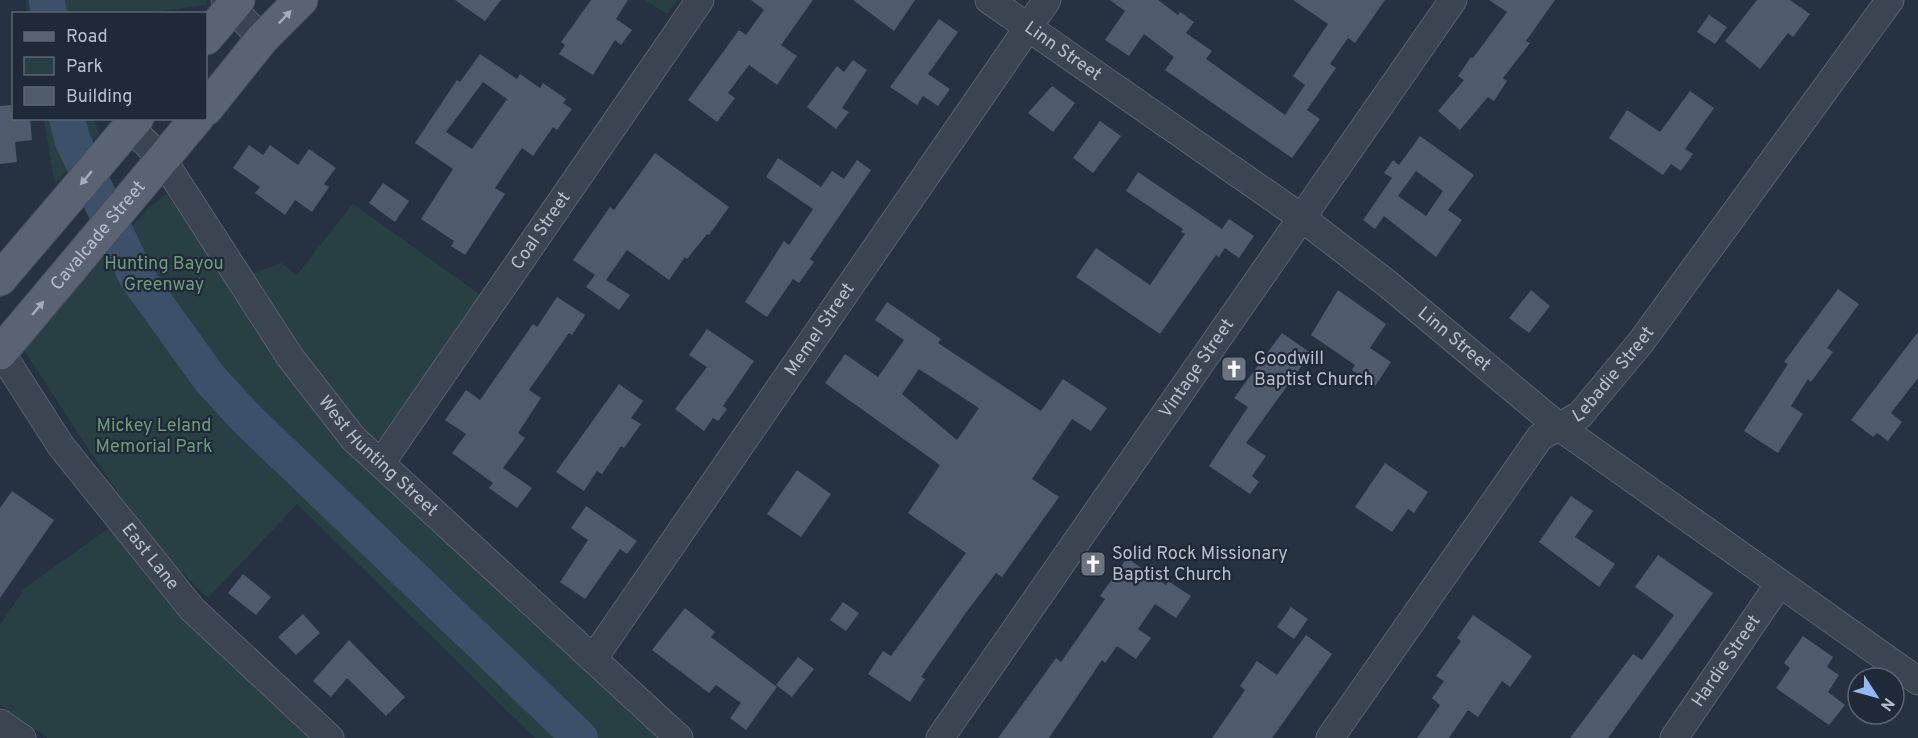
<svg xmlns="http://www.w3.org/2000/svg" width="1918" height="738" font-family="Overpass,sans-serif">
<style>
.green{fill:#284043}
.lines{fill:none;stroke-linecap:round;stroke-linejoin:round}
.river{stroke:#3c506a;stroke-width:36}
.building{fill:#4f5b6d;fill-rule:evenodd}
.minor-casing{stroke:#59626f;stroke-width:29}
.major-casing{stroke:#444d5b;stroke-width:35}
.minor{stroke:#3b4451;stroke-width:27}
.major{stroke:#596371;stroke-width:33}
.oneway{fill:#a5adb9}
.labels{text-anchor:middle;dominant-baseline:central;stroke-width:4.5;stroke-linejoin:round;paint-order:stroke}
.street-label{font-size:18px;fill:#b8bfcb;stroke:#1f2937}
.park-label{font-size:18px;fill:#6f9c79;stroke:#1f2937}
.poi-label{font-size:18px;fill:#b8bfcb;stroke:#1f2937;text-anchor:start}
</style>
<rect width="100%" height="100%" fill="#263242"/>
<path class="green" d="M26 0H206L207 5 135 14H28Z
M645 0H677L667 14Z
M44 119H94L99 134 55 184Z
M166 194 236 290 292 372 670 738H535L297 504 208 598C133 529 82 436 25 352L28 341 147 210Z
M353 204 486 299 392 435 379 440C348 430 273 307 252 274L282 263 296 276Z
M109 528 145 572 320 738H48L0 705V625L25 588Z"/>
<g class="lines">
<path class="river" d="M47 0 49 14
M67 118 72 139 136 276 210 379 247 419 580 738"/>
</g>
<path class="building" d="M455 0H501L485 21Z
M591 0H628L616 19 632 30 621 45 615 40 593 75 559 54 565 45 561 42Z
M751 0H813L781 45 797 56 777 85 749 65 728 93 735 98 717 122 688 100 739 30 746 35 764 10Z
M853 0H915L894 31Z
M1110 0H1158L1178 15 1180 12 1194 22 1186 33 1212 51 1206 59 1285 115 1305 85 1293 76 1328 24 1293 0H1385L1355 43 1348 38 1330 64 1336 68 1307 110 1320 119 1292 158 1165 70 1174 57 1144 34 1129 56 1105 40 1125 11Z
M1489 0H1555L1526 41 1530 43 1503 78 1507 81 1494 101 1488 97 1460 130 1438 111 1464 80 1458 76 1471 57 1473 58 1507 12Z
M1757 0H1790L1810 14 1793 37 1788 33 1760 69 1725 41Z
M1709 15 1727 27 1715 44 1697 32Z
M939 19 958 32 928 74 950 89 938 106 923 96 917 105 890 87Z
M480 54 517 79 520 74 540 88 543 83 566 99 563 103 572 109 557 130 553 127 533 156 522 148 495 188 505 194 465 255 451 246 454 241 421 219 453 169 415 143 457 80 460 82ZM483 82 507 99 472 149 446 132Z
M853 60 867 70 842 108 849 112 836 129 807 107 837 66 844 72Z
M1052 86 1075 103 1053 132 1028 113Z
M1690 91 1714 108 1685 149 1693 154 1681 171 1671 164 1663 175 1609 138 1627 110 1660 132Z
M11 105 12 118H30L32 140 15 142 17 162 0 164V106Z
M1100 121 1121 136 1093 173 1073 158Z
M1420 136 1474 175 1448 210 1462 220 1436 257 1384 216 1375 229 1363 220 1392 178 1384 173 1393 160 1399 165ZM1416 171 1443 191 1426 216 1398 196Z
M249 145 263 155 270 145 298 165 309 149 336 168 324 184 329 187 312 212 295 200 285 215 255 193 260 187 233 168Z
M655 153 729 207 709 235 707 234 687 259 685 257 669 280 627 250 606 280 630 295 619 310 586 287 595 275 573 260 610 207 614 210Z
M778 158 821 187 832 171 844 179 857 160 871 170 810 259 814 262 799 283 793 279 767 317 745 302 784 241 789 245 813 209 766 177Z
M1138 172 1222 229 1229 219 1254 236 1239 258 1225 248 1219 257 1216 255 1160 334 1076 277 1096 248 1150 285 1185 234 1181 232 1183 229 1126 191Z
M383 183 409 201 395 222 369 203Z
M1838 289 1859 304 1827 348 1833 352 1811 382 1808 379 1791 406 1803 414 1778 453 1744 431 1788 364 1784 362Z
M1338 290 1386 324 1370 348 1391 362 1375 386 1352 370 1355 365 1311 335Z
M1531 290 1550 306 1529 333 1509 318Z
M557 297 585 315 572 335 569 333 529 390 541 398 518 433 525 438 503 468 532 488 517 508 489 488 493 483 452 453 466 434 445 420 466 390 480 400 533 324 537 327Z
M887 302 941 339 938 343 1041 411 1063 379 1107 408 1091 431 1072 419 1032 479 1059 497 1002 577 996 573 965 614 921 677 925 679 910 702 868 674 883 651 891 656 966 553 908 513 940 465 825 383 845 354 878 377 904 340 875 320ZM919 369 979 408 957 440 902 394Z
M707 329 754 361 723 406 727 409 718 421 713 418 704 431 675 409 707 367 689 355Z
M1918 332V378L1891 413 1902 422 1888 441 1877 433 1873 437 1851 420Z
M1282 333 1311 353 1246 443 1266 456 1252 476 1259 482 1250 494 1209 466 1248 407 1234 398Z
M619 384 643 401 631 418 641 424 624 448 621 446 602 474 597 471 584 491 556 472Z
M1385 463 1428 492 1414 513 1408 509 1392 532 1355 507Z
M797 470 831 494 801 537 767 514Z
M12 491 54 520 0 598V508Z
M1571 496 1593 511 1575 537 1615 564 1599 587 1539 542Z
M586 506 637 541 627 554 620 549 585 599 560 582 588 540 571 528Z
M1658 555 1713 593 1608 738H1570L1633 654 1642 660 1674 615 1635 587Z
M1127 558 1166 585 1168 581 1191 596 1176 618 1155 604 1138 629 1151 638 1136 659 1117 646 1105 663 1102 660 1049 738H998L1056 658 1061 662 1105 599 1100 596Z
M243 574 271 597 256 615 228 593Z
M843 602 859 613 846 631 830 620Z
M1291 607 1308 619 1294 639 1277 627Z
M685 608 715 632 711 637 777 687 746 730 730 718 741 703 716 685 709 693 652 650Z
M303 614 320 633 296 655 278 637Z
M1473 615 1532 656 1510 687 1502 681 1478 717 1468 710 1449 738H1417L1440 705 1432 698 1444 681 1436 676 1461 641 1457 638Z
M1306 635 1332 654 1272 738H1212L1245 690 1240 686 1257 661 1277 675Z
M1803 636 1833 657 1827 667 1839 675 1828 692 1845 705 1829 725 1776 688 1790 668 1784 663Z
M349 640 405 697 386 716 347 678 331 697 313 681Z
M798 657 814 669 792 697 776 685Z"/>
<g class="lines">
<defs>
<g id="minor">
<path d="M225 0 262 39"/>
<path id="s1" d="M989 0 1302 218 1389 285 1558 426 1918 681"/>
<path id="s2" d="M130 127 163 160 290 357 353 438 679 738"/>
<path id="s3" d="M0 351 61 446 192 609 330 738"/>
<path id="s4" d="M381 463 700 0"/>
<path id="s5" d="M593 659 1047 0"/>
<path d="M0 723 22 738"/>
<path id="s6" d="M940 738 1453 0"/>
<path id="s7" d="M1330 738 1540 437 1580 415 1641 342 1890 0"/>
<path id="s8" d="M1674 738 1779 584"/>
</g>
<g id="major">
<path d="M206 38 238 0"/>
<path d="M206 109 262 39 301 0"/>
<path d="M0 279 137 118"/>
<path id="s9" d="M0 353 197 118"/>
</g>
</defs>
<use href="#minor" class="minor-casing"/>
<use href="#major" class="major-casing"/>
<use href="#minor" class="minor"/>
<use href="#major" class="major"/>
</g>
<defs><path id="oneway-solid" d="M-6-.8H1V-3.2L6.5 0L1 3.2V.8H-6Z" transform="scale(1.5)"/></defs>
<g class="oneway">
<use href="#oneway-solid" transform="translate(285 17) rotate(-46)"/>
<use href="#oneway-solid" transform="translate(86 178) rotate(130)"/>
<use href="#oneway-solid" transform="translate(38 308) rotate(-50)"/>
</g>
<defs>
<symbol id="church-square" viewBox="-11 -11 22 22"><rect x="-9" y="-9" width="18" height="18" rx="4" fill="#6b7280" stroke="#1f2937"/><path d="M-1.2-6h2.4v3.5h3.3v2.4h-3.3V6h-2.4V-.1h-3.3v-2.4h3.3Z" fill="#fff"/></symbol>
</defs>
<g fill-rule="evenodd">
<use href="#church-square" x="1219" y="354" width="30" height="30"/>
<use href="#church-square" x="1078" y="549" width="30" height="30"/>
</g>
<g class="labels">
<g class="street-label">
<text stroke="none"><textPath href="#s1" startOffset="90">Linn Street</textPath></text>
<text stroke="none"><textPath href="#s4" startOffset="282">Coal Street</textPath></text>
<text stroke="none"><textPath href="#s9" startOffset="153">Cavalcade Street</textPath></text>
<text stroke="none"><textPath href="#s5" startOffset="400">Memel Street</textPath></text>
<text stroke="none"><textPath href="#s1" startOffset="576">Linn Street</textPath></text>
<text stroke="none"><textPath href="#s6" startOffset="450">Vintage Street</textPath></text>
<text stroke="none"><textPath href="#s7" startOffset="465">Lebadie Street</textPath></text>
<text stroke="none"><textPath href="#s2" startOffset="414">West Hunting Street</textPath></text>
<text stroke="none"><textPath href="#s3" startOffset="255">East Lane</textPath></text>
<text stroke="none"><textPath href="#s8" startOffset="93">Hardie Street</textPath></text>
</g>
<g class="park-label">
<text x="164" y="264">Hunting Bayou<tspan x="164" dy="21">Greenway</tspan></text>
<text x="154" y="426">Mickey Leland<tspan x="154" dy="21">Memorial Park</tspan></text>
</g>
<g class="poi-label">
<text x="1254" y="359">Goodwill<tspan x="1254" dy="21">Baptist Church</tspan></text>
<text x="1112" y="554">Solid Rock Missionary<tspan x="1112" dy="21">Baptist Church</tspan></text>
</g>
</g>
<rect x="12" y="12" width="195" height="108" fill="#1f2937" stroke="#5c6572" stroke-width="1.5"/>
<rect x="24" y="32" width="30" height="9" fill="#596371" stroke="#5c6572" stroke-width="1.5"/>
<text x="66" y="42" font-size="18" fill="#b8bfcb">Road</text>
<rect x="24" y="57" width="30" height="18" fill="#284043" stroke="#5c6572" stroke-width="1.5"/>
<text x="66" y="72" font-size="18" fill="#b8bfcb">Park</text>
<rect x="24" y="87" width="30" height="18" fill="#4f5b6d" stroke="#5c6572" stroke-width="1.5"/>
<text x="66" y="102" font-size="18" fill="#b8bfcb">Building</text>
<g transform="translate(1876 696) rotate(126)"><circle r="28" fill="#1f2937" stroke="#5c6572" stroke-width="1.5"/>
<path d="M0-4.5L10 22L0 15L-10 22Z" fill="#90b9f8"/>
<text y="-9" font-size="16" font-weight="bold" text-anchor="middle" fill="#b8bfcb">N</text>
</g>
</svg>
